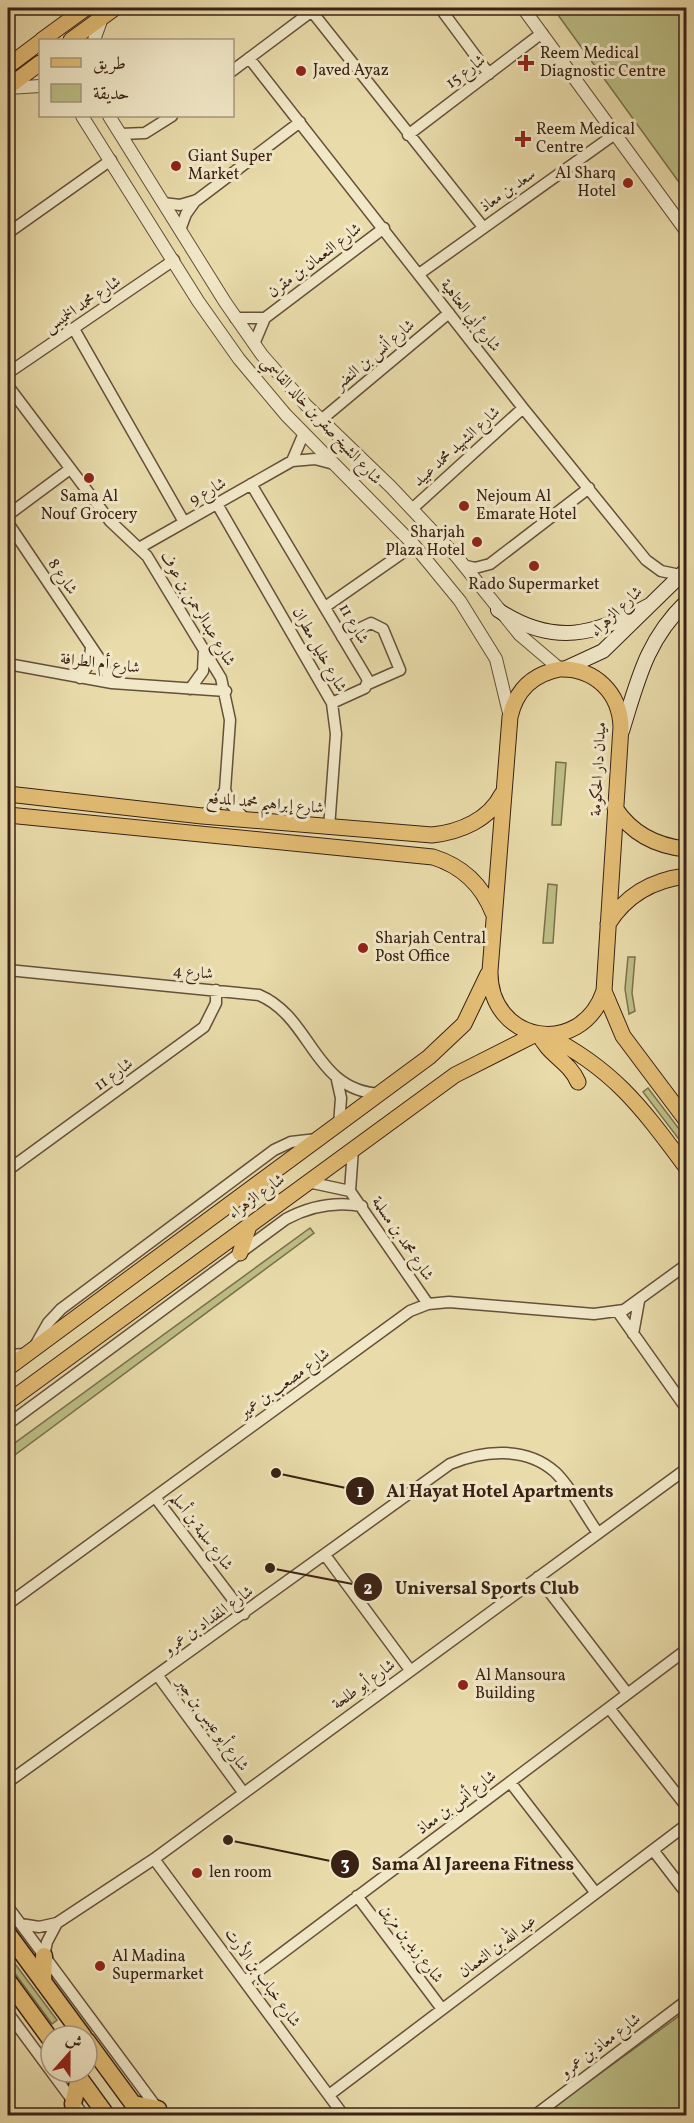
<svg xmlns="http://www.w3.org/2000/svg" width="694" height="2123" font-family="Vollkorn,Amiri,serif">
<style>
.green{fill:#bcbe85;stroke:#7a704c;stroke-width:1.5}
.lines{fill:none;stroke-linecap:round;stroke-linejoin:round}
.minor-casing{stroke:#65503a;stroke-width:13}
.tertiary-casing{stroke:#65503a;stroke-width:14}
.secondary-casing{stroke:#392114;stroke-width:16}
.primary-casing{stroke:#392114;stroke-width:17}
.trunk-casing{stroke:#392114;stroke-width:19}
.minor{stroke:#f1e8c8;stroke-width:10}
.tertiary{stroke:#f1e8c8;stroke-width:12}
.secondary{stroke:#f1e8c8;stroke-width:14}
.primary{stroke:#e4be75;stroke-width:15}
.trunk{stroke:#e4be75;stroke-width:16}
.poi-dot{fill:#8f2418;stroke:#f1e8c8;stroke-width:2}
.labels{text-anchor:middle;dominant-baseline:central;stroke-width:6;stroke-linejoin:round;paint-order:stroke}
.poi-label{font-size:16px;fill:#392114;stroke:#f1e8c8;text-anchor:start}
.street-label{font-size:16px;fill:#392114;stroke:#f1e8c8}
.leader{fill:none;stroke:#392114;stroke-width:2}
.callout-dot{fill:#392114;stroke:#f1e8c8;stroke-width:2}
.mark-label{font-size:18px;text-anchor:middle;font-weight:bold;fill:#fff}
.callout-label{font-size:18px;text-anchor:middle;font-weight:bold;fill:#392114;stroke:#f1e8c8;stroke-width:6;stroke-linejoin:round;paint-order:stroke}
</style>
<rect width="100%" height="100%" fill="#e9dbaa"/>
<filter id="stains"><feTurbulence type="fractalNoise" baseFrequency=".00333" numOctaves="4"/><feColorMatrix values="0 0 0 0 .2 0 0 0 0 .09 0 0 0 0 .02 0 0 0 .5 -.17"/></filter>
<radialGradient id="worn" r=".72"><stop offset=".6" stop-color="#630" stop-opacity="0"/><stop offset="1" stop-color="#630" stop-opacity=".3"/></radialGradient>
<path class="green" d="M553 8H686V192Z
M556 762 566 763 561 825H552Z
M548 884 557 885 553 943H543Z
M628 957H635L632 993 635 1011 629 1014 625 989Z
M648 1088 686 1138 681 1142 643 1092Z
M310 1228 314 1233 8 1460V1448Z
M10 1957 57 2020 52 2024 8 1964Z
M686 2011V2115H543Z"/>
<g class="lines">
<defs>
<path id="minor" d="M309 8 483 227
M440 8 489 74
M249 58 523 408 646 560 661 571 680 575
M232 71 316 8
M121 134 145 133 172 116
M408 135 542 33
M163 203 180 205 197 200 300 122
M180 230 186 214 196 200
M8 233 111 160
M419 274 615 134
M235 318H265
M74 329 184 522
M254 344 265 318 384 228
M8 373 174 260
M8 386 110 521 147 556 221 678 230 720 225 790 216 805 202 816
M321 420 449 313
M292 461 304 433
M251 484 368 680 365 688 332 703
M217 504 332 703 336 734 329 828
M412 509 523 408
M8 515 70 469
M8 523 103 664 112 683
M139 548 292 461 315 459 334 464
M466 566 475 568 490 564 589 488
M325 607 414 545
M342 637 371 623 383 629 400 670 368 684
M8 664 112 683 226 691
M80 678 89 664 91 648
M190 689 203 671 204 650
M225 790 231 804 246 820
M8 970 259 995C313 1018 313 1091 381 1094
M337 1080 341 1098 339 1125
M353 1149 350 1191 428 1304
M8 1170 204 1027 216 1003V990
M308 1182 350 1191
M618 1312 686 1408
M633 1334 639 1301
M35 1346 48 1323 61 1309 274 1150 291 1142 317 1139
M8 1355 25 1354
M8 1424 286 1219C310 1206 334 1201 362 1206
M155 1497 244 1614
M325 1555 410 1670
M538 1577 627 1693
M8 1604 410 1311 428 1304 449 1302 594 1314 624 1310 686 1265
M158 1676 243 1792
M609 1708 686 1806
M8 1782 450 1464C483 1450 526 1446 555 1472 572 1488 584 1514 598 1533
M510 1782 595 1892
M653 1850 686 1893
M154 1859 344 2116
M357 1896 442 2009
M8 1907 163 2116
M21 1924 39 1927 57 1923 154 1859 686 1469
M44 1956 47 1942 57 1923
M245 1981 686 1650
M8 2013 84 2116
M329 2095 686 1825
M534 2116 686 2001"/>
<path id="tertiary" d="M523 8 686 231
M94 40 102 18
M8 88 40 86
M82 116 198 301 239 359 286 415 414 545 460 601 496 659 510 717
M109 116 225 302 262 355 306 405 391 487 457 557 520 635 560 669"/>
<path id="secondary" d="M498 610C554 647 595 635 650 605
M564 669 603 651 686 570
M622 731C638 680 646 641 686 602"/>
<path id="primary" d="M42 40 86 8
M71 40 115 8
M8 66 40 42
M8 87 40 63
M560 669C595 668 620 693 621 727L604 991C581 1059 489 1043 490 971L510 717C516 690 533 674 560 669Z
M8 794 202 816 432 835C460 832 489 820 502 794
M615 808C632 834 656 846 686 849
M8 815 433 857C462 866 482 885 493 913
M608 924C626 895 653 880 686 876
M604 991 623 1036 686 1120
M539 1034C548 1055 570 1062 578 1082
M546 1035C614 1069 642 1108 686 1167
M240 1253 249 1226
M8 1368 429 1057 464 1024 488 974
M8 1402 455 1075 536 1034"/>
<path id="trunk" d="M8 1934 83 2036
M8 1981 51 2040
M43 1982 44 1956
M87 2041 142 2116
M75 2072 107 2116
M73 2104 79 2078
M134 2104 158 2109"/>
</defs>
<use href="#minor" class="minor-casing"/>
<use href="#tertiary" class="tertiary-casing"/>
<use href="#secondary" class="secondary-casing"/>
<use href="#primary" class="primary-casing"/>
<use href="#trunk" class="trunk-casing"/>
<use href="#minor" class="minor"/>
<use href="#tertiary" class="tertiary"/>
<use href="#secondary" class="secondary"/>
<use href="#primary" class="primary"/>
<use href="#trunk" class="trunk"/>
</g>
<g class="poi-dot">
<path d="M523 54h6v6h6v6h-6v6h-6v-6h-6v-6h6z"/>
<circle cx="301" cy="71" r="6"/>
<path d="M520 130h6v6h6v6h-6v6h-6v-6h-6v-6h6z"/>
<circle cx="176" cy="166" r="6"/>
<circle cx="628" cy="183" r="6"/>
<circle cx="89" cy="478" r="6"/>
<circle cx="464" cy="506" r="6"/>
<circle cx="477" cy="542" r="6"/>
<circle cx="534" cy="566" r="6"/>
<circle cx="363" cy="948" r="6"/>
<circle cx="463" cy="1685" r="6"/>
<circle cx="197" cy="1873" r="6"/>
<circle cx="100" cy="1966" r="6"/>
</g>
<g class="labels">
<g class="poi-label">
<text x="540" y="54">Reem Medical<tspan x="540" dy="18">Diagnostic Centre</tspan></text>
<text x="313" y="71">Javed Ayaz</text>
<text x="536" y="130">Reem Medical<tspan x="536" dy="18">Centre</tspan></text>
<text x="188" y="157">Giant Super<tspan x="188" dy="18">Market</tspan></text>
<text x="616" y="174" text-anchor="end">Al Sharq<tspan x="616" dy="18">Hotel</tspan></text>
<text x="89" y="497" text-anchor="middle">Sama Al<tspan x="89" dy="18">Nouf Grocery</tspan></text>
<text x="476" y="497">Nejoum Al<tspan x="476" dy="18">Emarate Hotel</tspan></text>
<text x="465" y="533" text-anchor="end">Sharjah<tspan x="465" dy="18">Plaza Hotel</tspan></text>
<text x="534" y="585" text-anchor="middle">Rado Supermarket</text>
<text x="375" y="939">Sharjah Central<tspan x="375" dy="18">Post Office</tspan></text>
<text x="475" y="1676">Al Mansoura<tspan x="475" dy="18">Building</tspan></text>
<text x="209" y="1873">len room</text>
<text x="112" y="1957">Al Madina<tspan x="112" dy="18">Supermarket</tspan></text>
</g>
<g class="street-label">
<text transform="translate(466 72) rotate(-37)">شارع 15</text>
<text transform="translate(508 191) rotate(-35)">سعد بن معاذ</text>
<text transform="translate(315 261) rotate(-37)">شارع النعمان بن مقرن</text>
<text transform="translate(83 305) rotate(-34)">شارع محمد الخميس</text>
<text transform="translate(470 316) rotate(52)">شارع أبي العتاهية</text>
<text transform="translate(375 355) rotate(-40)">شارع أنس بن النضر</text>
<text transform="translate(321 421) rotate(47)">شارع الشيخ صقر بن خالد القاسمي</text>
<text transform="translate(457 447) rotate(-42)">شارع الشهيد محمد عبيد</text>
<text transform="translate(208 492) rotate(-30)">شارع 9</text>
<text transform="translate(62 577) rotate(56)">شارع 8</text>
<text transform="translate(197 609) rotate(59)">شارع عبدالرحمن بن عوف</text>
<text transform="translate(617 612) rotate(-44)">شارع الزهراء</text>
<text transform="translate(353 624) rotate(60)">شارع 11</text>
<text transform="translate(319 650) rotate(61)">شارع خليل مطران</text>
<text transform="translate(100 664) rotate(7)">شارع أم الطرافة</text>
<text transform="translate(599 769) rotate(-87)">ميدان دار الحكومة</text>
<text transform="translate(265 804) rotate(5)">شارع إبراهيم محمد المدفع</text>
<text transform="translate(193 973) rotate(5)">شارع 4</text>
<text transform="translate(114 1075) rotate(-36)">شارع 11</text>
<text transform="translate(257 1197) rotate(-36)">شارع الزهراء</text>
<text transform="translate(402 1239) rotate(56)">شارع محمد بن مسلمة</text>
<text transform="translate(285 1384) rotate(-36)">شارع مصعب بن عمير</text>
<text transform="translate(201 1532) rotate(53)">شارع سلمة بن أسلم</text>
<text transform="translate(209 1621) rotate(-36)">شارع المقداد بن عمرو</text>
<text transform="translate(364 1685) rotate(-36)">شارع أبو طلحة</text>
<text transform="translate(212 1725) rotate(54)">شارع أبو عبس بن جبر</text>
<text transform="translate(457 1803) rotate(-37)">شارع أنس بن معاذ</text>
<text transform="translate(411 1944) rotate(53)">شارع زيد بن مزين</text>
<text transform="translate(498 1947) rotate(-37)">عبد الله بن النعمان</text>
<text transform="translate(262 1978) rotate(54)">شارع خباب بن الأرت</text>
<text transform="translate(601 2046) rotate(-37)">شارع معاذ بن عمرو</text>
</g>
</g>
<path class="leader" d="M276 1473L360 1491M270 1568L368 1587M228 1840L345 1864"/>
<g class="callout-dot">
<circle cx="276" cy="1473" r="6"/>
<circle cx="270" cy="1568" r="6"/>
<circle cx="228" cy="1840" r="6"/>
<circle cx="360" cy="1491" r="15"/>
<circle cx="368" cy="1587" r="15"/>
<circle cx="345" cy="1864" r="15"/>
</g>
<g class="mark-label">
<text x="360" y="1497">1</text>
<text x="368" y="1594">2</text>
<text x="345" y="1870">3</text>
</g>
<g class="callout-label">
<text x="500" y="1497">Al Hayat Hotel Apartments</text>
<text x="487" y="1594">Universal Sports Club</text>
<text x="473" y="1870">Sama Al Jareena Fitness</text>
</g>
<rect width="694" height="2123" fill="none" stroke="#e9dbaa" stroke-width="30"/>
<rect x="9" y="9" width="676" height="2105" fill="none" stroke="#392114" stroke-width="3"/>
<rect x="15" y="15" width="664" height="2093" fill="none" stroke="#392114" stroke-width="1.5"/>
<rect x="39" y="39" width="195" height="78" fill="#f1e8c8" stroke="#a79880" stroke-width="1.5"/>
<rect x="51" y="58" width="30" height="9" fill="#e4be75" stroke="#a79880" stroke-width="1.5"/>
<text x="93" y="69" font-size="18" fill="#392114">طريق</text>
<rect x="51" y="84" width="30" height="18" fill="#bcbe85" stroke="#a79880" stroke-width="1.5"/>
<text x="93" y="99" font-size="18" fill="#392114">حديقة</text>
<g transform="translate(69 2054) rotate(21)"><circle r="28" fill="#f1e8c8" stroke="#a79880" stroke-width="1.5"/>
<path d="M0-4.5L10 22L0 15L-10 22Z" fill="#8f2418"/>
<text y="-9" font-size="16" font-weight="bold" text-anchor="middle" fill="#392114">ش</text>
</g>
<rect width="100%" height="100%" filter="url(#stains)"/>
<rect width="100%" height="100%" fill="url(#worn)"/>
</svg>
